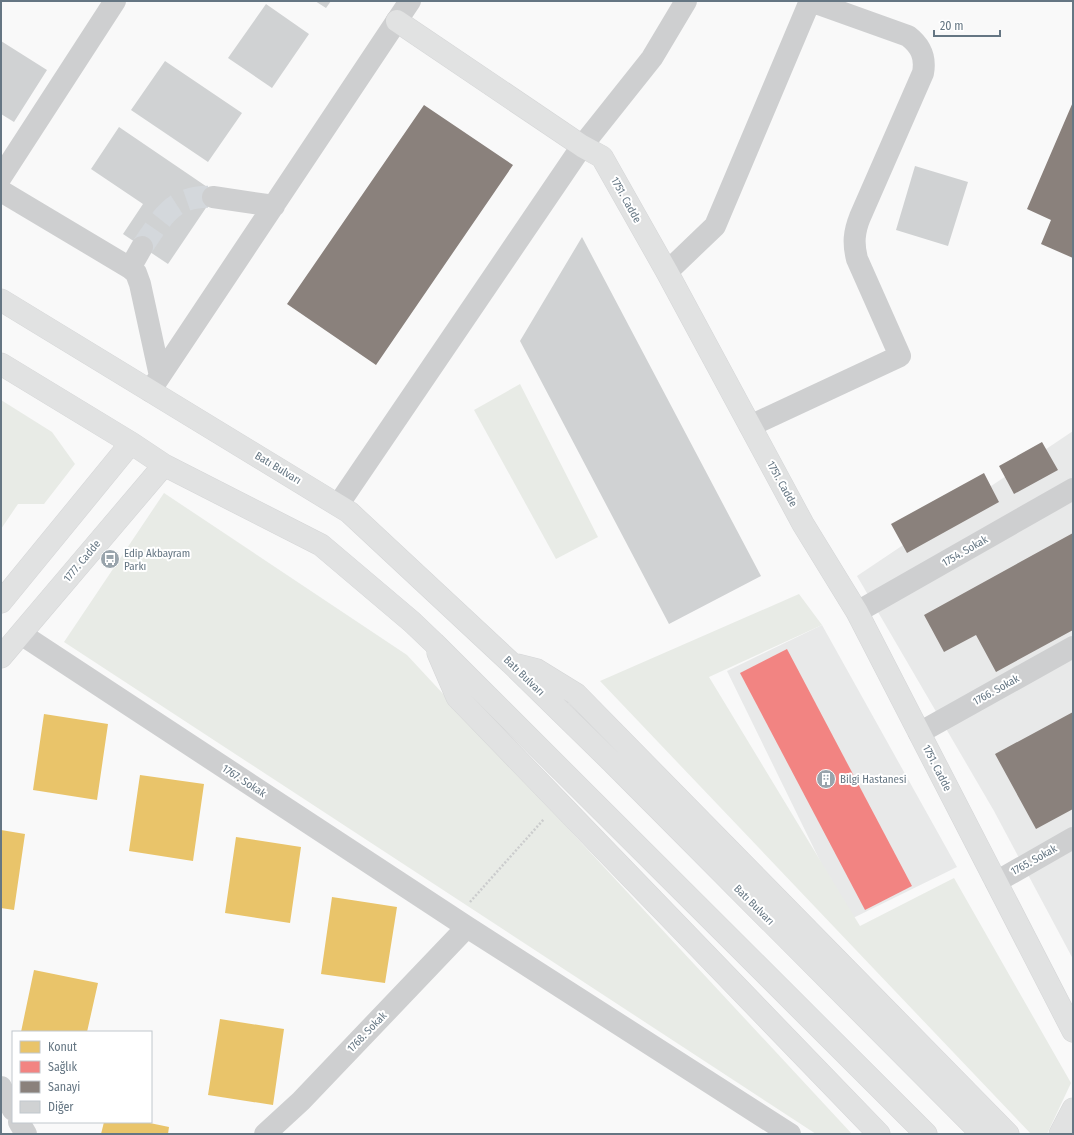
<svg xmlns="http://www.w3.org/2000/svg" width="1074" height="1135" font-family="'Fira Sans Condensed',sans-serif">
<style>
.built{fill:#e8e9e9}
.green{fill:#e8ebe6}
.homes{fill:#e9c46a}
.health{fill:#f28482}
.industry{fill:#8a817c}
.building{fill:#d0d2d3}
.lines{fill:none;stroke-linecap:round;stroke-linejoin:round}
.minor-tunnel{stroke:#d4d8dc;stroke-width:22;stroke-dasharray:22 11;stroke-linecap:butt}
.major-casing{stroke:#d5d6d7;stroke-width:23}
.path{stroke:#cbcccd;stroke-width:2.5;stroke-dasharray:2 2;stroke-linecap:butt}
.minor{stroke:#cecfd0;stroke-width:22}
.major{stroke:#e1e2e2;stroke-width:22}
.labels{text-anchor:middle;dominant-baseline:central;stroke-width:4;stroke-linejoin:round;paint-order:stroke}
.street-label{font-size:11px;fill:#657683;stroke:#fff}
.poi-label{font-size:11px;fill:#657683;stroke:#fff;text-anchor:start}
</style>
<rect width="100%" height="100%" fill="#f9f9f9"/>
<path class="built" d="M1073 431V959L994 811 857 576Z
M822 625 957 867 849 920 727 671Z"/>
<path class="green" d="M520 384 598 537 556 559 474 410Z
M1 400 52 432 75 464 44 504H18L1 529Z
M164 493 407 655 852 1134H816L64 642Z
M799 594 822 625 709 677 860 926 954 878 1071 1083 1047 1134H1031L600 681Z"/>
<path class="homes" d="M44 714 108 724 97 800 33 790Z
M140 775 204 784 193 861 129 851Z
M1 830 25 834 14 910 1 908Z
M236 837 301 847 290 923 225 913Z
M332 897 397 907 385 983 321 974Z
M34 970 98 983 87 1032H21Z
M220 1019 284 1029 273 1105 208 1095Z
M104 1122H145L169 1127 168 1134H101Z"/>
<path class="health" d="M787 649 912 886 865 910 740 673Z"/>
<path class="industry" d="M1073 102V258L1041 244 1051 220 1027 209Z
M424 105 513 165 376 365 287 304Z
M1042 442 1058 470 1014 494 999 466Z
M984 473 999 502 907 553 891 524Z
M1073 533V630L996 672 976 635 944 652 924 615Z
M1073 712V809L1036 829 995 754Z"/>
<path class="building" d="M315 1H331L326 8Z
M266 4 309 34 272 88 228 58Z
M1 41 47 70 14 122 1 114Z
M165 61 242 113 208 162 131 110Z
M119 127 216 193 168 264 123 234 143 204 91 169Z
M915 166 968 182 948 246 896 230Z
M582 237 761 576 669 624 520 341Z"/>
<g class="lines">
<path class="minor-tunnel" d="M142 247C163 217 172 195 213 197"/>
<defs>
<path id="major" d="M397 21 582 146 602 157 667 272 803 524 857 612 1073 1031
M1 300 349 512 511 663 611 761 982 1134
M1 364 131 443 164 465 321 545 412 622 434 643 926 1134
M1 602 131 443
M438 653 457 697 879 1134
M1 657 164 465
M517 665 537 670 576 694 1008 1134
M1060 1134 1073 1109"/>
</defs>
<use href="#major" class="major-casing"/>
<path class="path" d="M470 902 544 819"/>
<path class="minor" d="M1 177 115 1
M1 191 130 268 136 273 140 284 160 376
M213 197 274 206
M130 268 142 247
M667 272 715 226 810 1 908 36C921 46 926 57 923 73L860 217C854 232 853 243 857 259L900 356 750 426
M150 391 410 1
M338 505 582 146 652 58 686 1
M857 612 1073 489
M21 634 467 927 790 1134
M919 733 1073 647
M996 882 1073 838
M1 1087 13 1110
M19 1122 26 1134
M265 1134 301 1101 467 927"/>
<use href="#major" class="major"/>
</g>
<defs>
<symbol id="bus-disc" viewBox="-11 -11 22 22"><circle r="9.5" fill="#99a4ac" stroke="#fff"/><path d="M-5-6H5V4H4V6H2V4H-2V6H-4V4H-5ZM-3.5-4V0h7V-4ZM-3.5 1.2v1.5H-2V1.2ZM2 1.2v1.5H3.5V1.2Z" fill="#fff"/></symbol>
<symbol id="building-disc" viewBox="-11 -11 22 22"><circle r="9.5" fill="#99a4ac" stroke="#fff"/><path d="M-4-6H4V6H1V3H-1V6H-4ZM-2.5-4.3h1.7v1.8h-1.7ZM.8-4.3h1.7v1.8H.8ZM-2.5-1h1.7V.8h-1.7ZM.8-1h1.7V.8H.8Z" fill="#fff"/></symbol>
</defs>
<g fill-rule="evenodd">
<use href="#bus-disc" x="99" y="548" width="22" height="22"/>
<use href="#building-disc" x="815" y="768" width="22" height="22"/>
</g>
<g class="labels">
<g class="street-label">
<text transform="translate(626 200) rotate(61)">1751. Cadde</text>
<text transform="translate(278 468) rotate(31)">Batı Bulvarı</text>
<text transform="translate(782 484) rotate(61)">1751. Cadde</text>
<text transform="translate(965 551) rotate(-30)">1754. Sokak</text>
<text transform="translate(82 561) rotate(-50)">1777. Cadde</text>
<text transform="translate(524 676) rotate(44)">Batı Bulvarı</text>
<text transform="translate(996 690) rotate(-29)">1766. Sokak</text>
<text transform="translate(937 768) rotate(63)">1751. Cadde</text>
<text transform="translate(244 781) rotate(33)">1767. Sokak</text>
<text transform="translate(1034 860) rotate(-29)">1765. Sokak</text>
<text transform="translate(754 905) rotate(45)">Batı Bulvarı</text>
<text transform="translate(367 1032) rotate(-46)">1768. Sokak</text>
</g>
<g class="poi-label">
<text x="124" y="553">Edip Akbayram<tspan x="124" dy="13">Parkı</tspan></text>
<text x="840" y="779">Bilgi Hastanesi</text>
</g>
</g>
<rect width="1074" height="1135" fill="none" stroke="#657683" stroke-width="4"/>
<rect x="12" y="1031" width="140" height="92" fill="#ffffff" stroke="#c1c8cd"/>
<rect x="20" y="1041" width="20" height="12" fill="#e9c46a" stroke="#c1c8cd"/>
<text x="48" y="1051" font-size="12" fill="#657683">Konut</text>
<rect x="20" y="1061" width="20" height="12" fill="#f28482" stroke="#c1c8cd"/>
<text x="48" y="1071" font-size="12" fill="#657683">Sağlık</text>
<rect x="20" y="1081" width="20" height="12" fill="#8a817c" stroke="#c1c8cd"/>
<text x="48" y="1091" font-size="12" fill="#657683">Sanayi</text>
<rect x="20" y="1101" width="20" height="12" fill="#d0d2d3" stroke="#c1c8cd"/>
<text x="48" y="1111" font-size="12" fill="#657683">Diğer</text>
<path d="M934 30v6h66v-6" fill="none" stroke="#657683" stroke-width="2"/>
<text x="940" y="30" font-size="12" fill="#657683" stroke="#ffffff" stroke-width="3" paint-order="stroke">20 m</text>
</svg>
